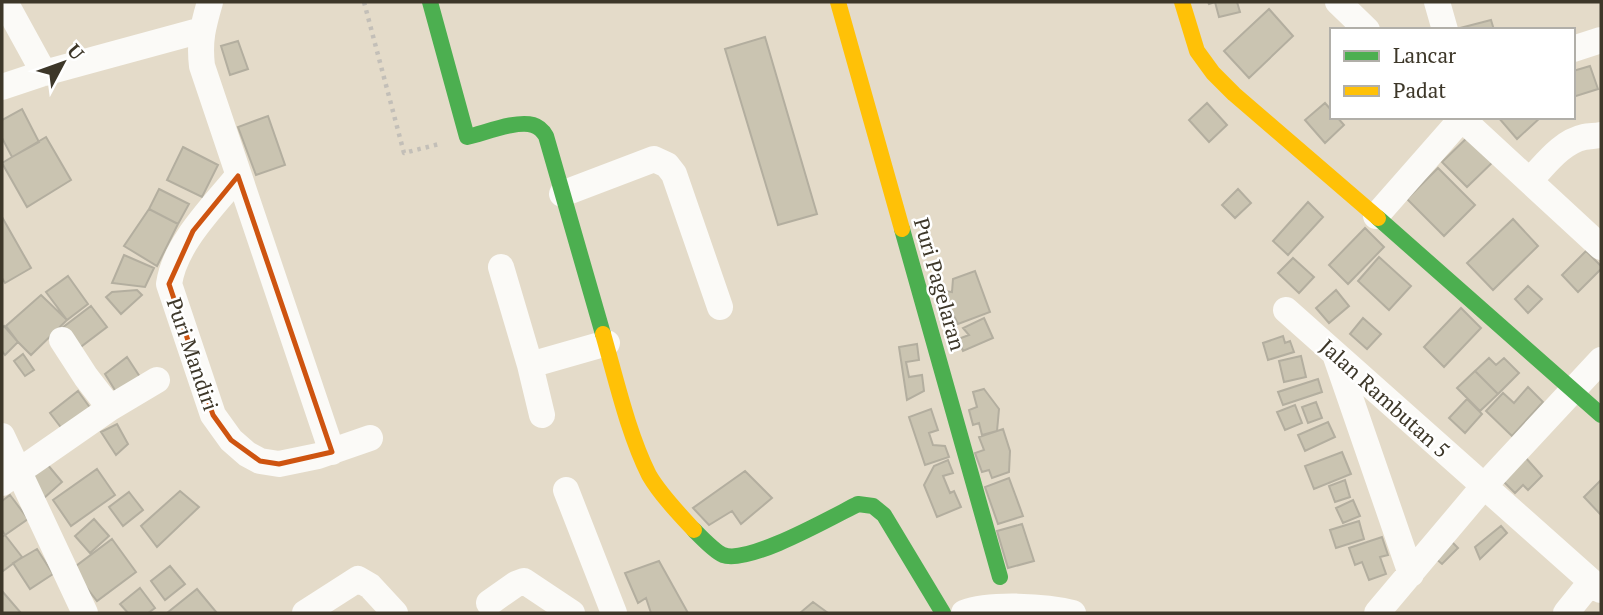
<svg xmlns="http://www.w3.org/2000/svg" width="1603" height="615" font-family="'PT Serif',serif">
<style>
.building{fill:#cac4b1;stroke:#b3ae9f;stroke-width:2}
.lines{fill:none;stroke-linecap:round;stroke-linejoin:round}
.path{stroke:#c3bfb8;stroke-width:4.5;stroke-dasharray:3.5 5;stroke-linecap:butt}
.street{stroke:#fbfaf7;stroke-width:26}
.fast{stroke:#4caf50;stroke-width:16}
.slow{stroke:#ffc107;stroke-width:16}
.marked{fill:none;stroke:#ce5410;stroke-width:5;stroke-linejoin:round}
.labels{text-anchor:middle;dominant-baseline:central;stroke-width:5;stroke-linejoin:round;paint-order:stroke}
.street-label{font-size:21px;fill:#3d3729;stroke:#fff}
</style>
<rect width="100%" height="100%" fill="#e4dbc9"/>
<path class="building" d="M1208 2H1237L1240 12 1219 17 1215 2 1209 4Z
M1269 9 1293 36 1249 78 1224 51Z
M1491 20 1494 30H1457L1456 29Z
M765 37 817 214 778 225 725 49Z
M238 41 248 69 230 75 221 46Z
M1590 66 1598 89 1573 97V71Z
M1207 103 1227 125 1209 142 1189 120Z
M1325 103 1332 111V117H1337L1344 125 1325 143 1305 120Z
M22 109 39 142 12 157 2 138V120Z
M268 116 285 165 256 175 238 127Z
M1498 117H1541L1517 139Z
M1472 133 1497 158 1467 187 1442 162Z
M46 137 71 180 27 207 2 163Z
M183 147 218 165 202 197 167 180Z
M1438 168 1475 205 1444 236 1407 199Z
M159 189 189 204 178 224 149 209Z
M1238 189 1251 203 1235 218 1222 205Z
M1308 202 1323 217 1288 255 1273 241Z
M149 209 178 224 157 266 124 246Z
M2 217 31 268 5 283 2 278Z
M1513 219 1538 246 1493 290 1467 263Z
M1365 228 1384 247 1348 284 1329 265Z
M1586 251 1601 266V269L1578 292 1562 275Z
M124 255 154 268 145 287 112 283Z
M1379 257 1411 286 1389 310 1358 281Z
M1293 258 1314 277 1299 293 1278 273Z
M975 271 990 312 958 324 954 316 948 318 937 290 952 292 953 279Z
M68 276 88 304 67 320 46 292Z
M1528 286 1542 299 1528 313 1515 299Z
M137 290 142 295 121 314 106 297 112 292Z
M1336 290 1349 306 1329 323 1316 308Z
M41 295 67 320 31 355 18 342 6 326Z
M91 306 107 327 78 349 62 328Z
M1461 308 1481 328 1444 367 1424 347Z
M984 318 993 338 963 351 958 339 969 335 963 328Z
M1363 318 1381 334 1367 349 1350 334Z
M4 326 18 342 5 355 2 351V328Z
M1283 336 1285 343 1290 341 1294 352 1268 360 1263 343Z
M917 344 919 360 906 362 909 377 922 375 924 391 907 400 899 347Z
M23 354 34 370 25 376 14 361Z
M1301 356 1306 377 1284 382 1279 361Z
M127 357 142 380 118 395 105 374Z
M1489 358 1496 365 1504 358 1519 373 1498 394 1475 371Z
M1475 371 1498 394 1480 411 1457 388Z
M1318 379 1322 392 1283 405 1278 392Z
M1528 387 1543 402 1512 436 1486 411 1503 393 1514 403Z
M984 389 999 409 997 431 982 435 979 423 973 425 969 410 977 407 973 392Z
M78 391 91 409 63 430 50 413Z
M1467 399 1482 414 1465 433 1449 418Z
M1316 402 1322 418 1308 423 1302 407Z
M1295 405 1302 423 1285 430 1277 412Z
M931 409 938 430 929 433 933 445 945 446 949 457 925 465 909 417Z
M1328 422 1335 437 1305 451 1298 435Z
M117 424 128 444 116 455 101 432Z
M1003 429 1010 451 1009 472 992 478 989 470 982 472 975 453 984 450 979 437Z
M1342 452 1351 474 1314 489 1305 466Z
M1525 457 1542 476 1528 490 1523 485 1515 493 1501 479Z
M948 460 953 473 943 476 950 493 954 491 961 507 937 517 924 485 934 466Z
M47 464 62 482 44 498 28 481Z
M97 469 115 495 71 526 53 500Z
M745 471 772 498 741 524 732 511 709 525 693 508Z
M1009 478 1023 516 998 524 985 487Z
M1345 480 1350 497 1335 502 1329 486Z
M1601 480V515L1584 497Z
M180 491 199 507 157 547 141 526Z
M129 492 143 510 123 526 109 507Z
M10 495 28 519 5 535 2 530V501Z
M1353 500 1360 516 1343 523 1336 508Z
M94 519 109 536 90 553 75 536Z
M1359 521 1364 539 1336 548 1330 530Z
M1022 524 1034 561 1008 568 997 531Z
M1501 526 1507 533 1480 559 1475 547Z
M5 535 22 557 3 571 2 569V537Z
M1382 537 1388 555 1380 557 1386 574 1369 580 1362 562 1355 565 1349 548Z
M112 539 136 572 97 601 72 569Z
M1452 542 1458 548 1442 564 1435 558Z
M37 549 53 574 30 589 13 563Z
M659 561 688 613H651L646 598 638 603 625 573Z
M170 566 185 584 165 600 151 581Z
M140 588 155 608 148 613H128L120 604Z
M197 589 217 613H167Z
M2 591 21 613H2Z
M813 602 828 613H800Z"/>
<g class="lines">
<path class="path" d="M364 2 404 153 439 144"/>
<path class="street" d="M5 2 44 73
M210 2C203 26 199 41 202 66L332 452
M1338 2 1367 30
M1437 2 1445 30
M1573 49 1601 40
M2 87 44 73 202 30
M1460 117 1601 247
M238 176C213 207 175 243 169 284L213 415 231 440 247 454 260 461 279 464 318 456 370 438
M1530 180C1545 165 1561 142 1584 137 1589 136 1596 136 1601 135
M562 194 654 159 667 165 674 174 720 307
M1376 216 1463 117
M501 267 530 365 542 415
M1286 310 1601 590
M62 340 86 377 110 408
M1336 357 1411 574
M530 365 607 343
M2 436 85 613
M2 483 110 408 157 380
M566 490 614 613
M489 603 516 584 524 581 572 613
M305 613 358 579 370 586 395 613
M964 613C990 603 1046 606 1073 613
M1377 613 1484 486 1601 360
M1566 613 1591 582"/>
<path class="fast" d="M430 2 467 137C485 133 516 120 533 125 540 127 543 131 546 136L603 334
M1378 218 1601 415
M902 229 1000 577
M694 530C701 537 714 551 723 555 748 565 832 517 858 504L873 506 884 515 943 613"/>
<path class="slow" d="M838 2 902 229
M1182 2 1197 51 1213 73 1234 94 1378 218
M603 334C616 379 628 433 649 475 660 494 679 514 694 530"/>
</g>
<path class="marked" d="M238 176 332 452 279 464 260 461 231 440 213 415 169 284 193 231Z"/>
<g class="labels">
<g class="street-label">
<text transform="translate(940 284) rotate(74)">Puri Pagelaran</text>
<text transform="translate(193 354) rotate(71)">Puri Mandiri</text>
<text transform="translate(1385 398) rotate(42)">Jalan Rambutan 5</text>
</g>
</g>
<rect width="1603" height="615" fill="none" stroke="#3d3729" stroke-width="7"/>
<rect x="1330" y="28" width="245" height="91" fill="#ffffff" stroke="#b1afa9" stroke-width="2"/>
<rect x="1344" y="51" width="35" height="10" fill="#4caf50" stroke="#b1afa9" stroke-width="2"/>
<text x="1393" y="63" font-size="21" fill="#3d3729">Lancar</text>
<rect x="1344" y="86" width="35" height="10" fill="#ffc107" stroke="#b1afa9" stroke-width="2"/>
<text x="1393" y="98" font-size="21" fill="#3d3729">Padat</text>
<g transform="translate(63 63) rotate(49)" stroke="#ffffff" stroke-width="5" paint-order="stroke">
<path d="M0-5L12 26L0 18L-12 26Z" fill="#3d3729"/>
<text y="-10" font-size="19" font-weight="bold" text-anchor="middle" fill="#3d3729">U</text>
</g>
</svg>
